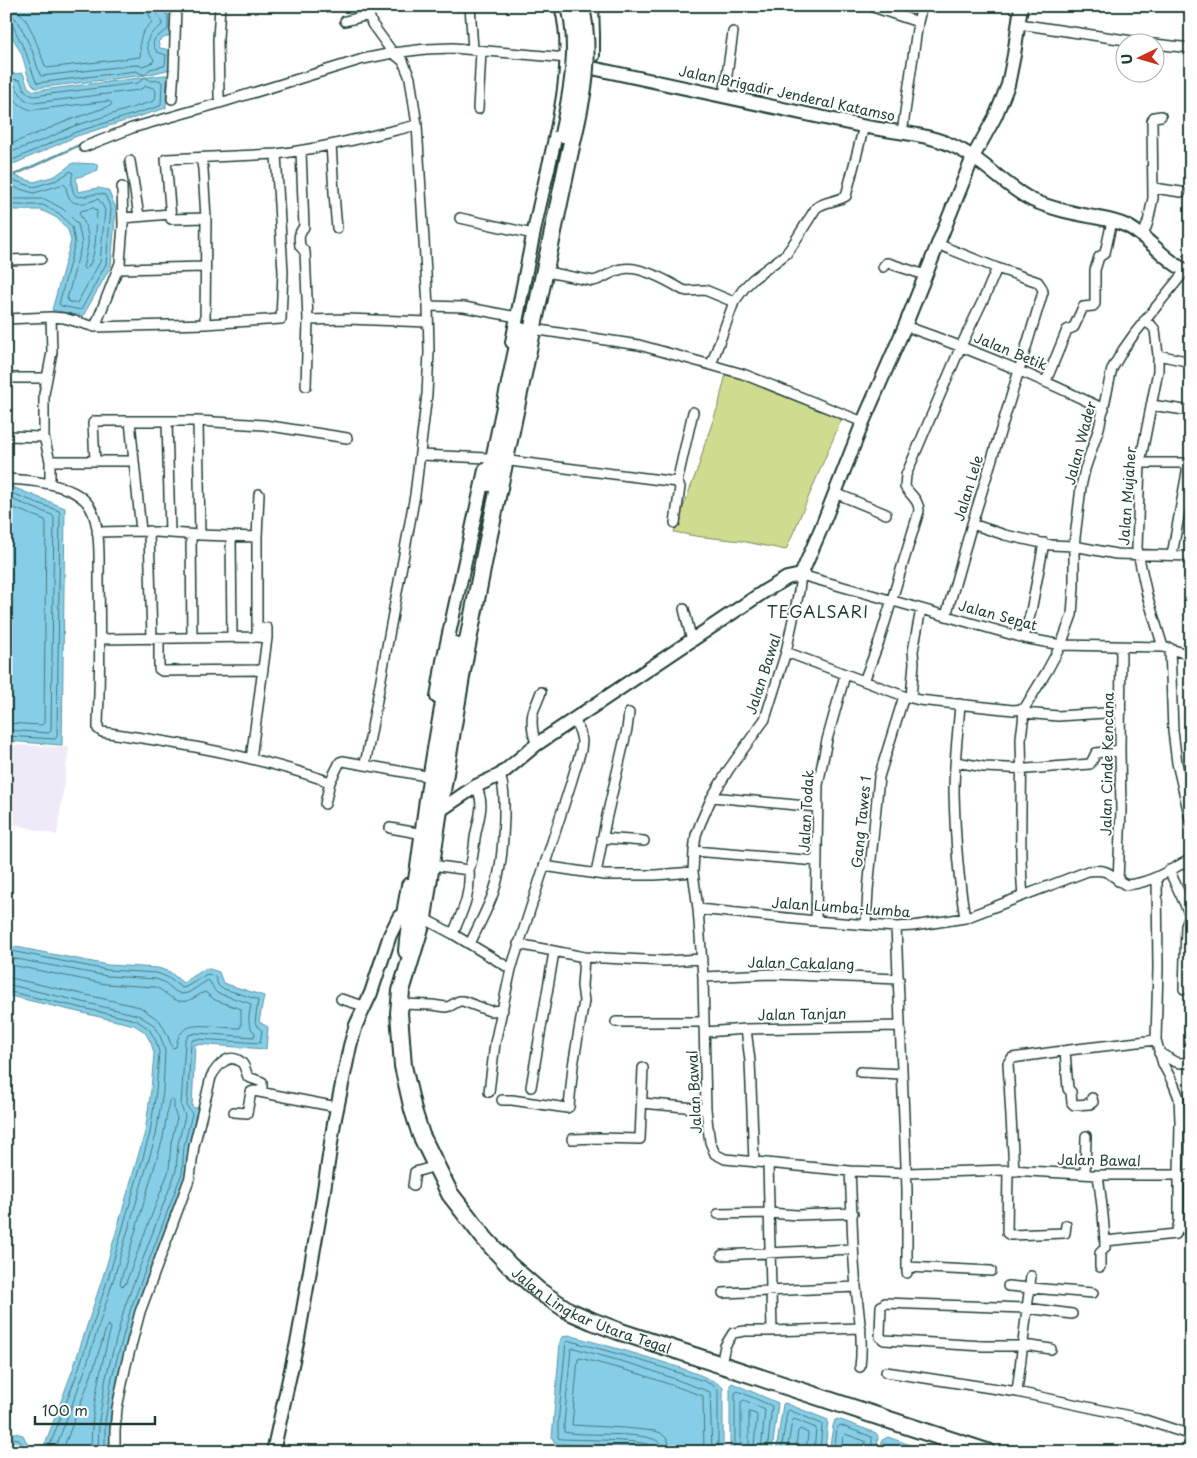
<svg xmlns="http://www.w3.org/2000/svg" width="1197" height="1458" font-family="'Playpen Sans',sans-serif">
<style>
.built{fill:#f0e9f7}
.green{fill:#cfdb8f;stroke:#778c62}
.water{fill:#86cee7;stroke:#5d949f}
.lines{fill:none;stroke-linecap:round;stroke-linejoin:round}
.shore{stroke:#48777c;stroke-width:1}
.stream{stroke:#5d949f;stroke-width:2.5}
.street-casing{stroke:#1f3d34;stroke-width:12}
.secondary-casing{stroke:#1f3d34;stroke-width:16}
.highway-casing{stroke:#1f3d34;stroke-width:20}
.street{stroke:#fff;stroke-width:9}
.secondary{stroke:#fff;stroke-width:12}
.highway{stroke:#fff;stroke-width:16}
.highway-bridge-casing{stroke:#1f3d34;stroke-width:20;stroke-linecap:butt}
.highway-bridge{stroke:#fff;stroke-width:16}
.labels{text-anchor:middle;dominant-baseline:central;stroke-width:4;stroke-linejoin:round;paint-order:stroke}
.street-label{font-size:14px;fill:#1f3d34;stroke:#fff}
.quarter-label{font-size:16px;letter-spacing:1px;fill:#1f3d34;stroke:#fff}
</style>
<rect width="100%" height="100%" fill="#fff"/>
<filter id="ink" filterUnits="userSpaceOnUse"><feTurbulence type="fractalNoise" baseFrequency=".02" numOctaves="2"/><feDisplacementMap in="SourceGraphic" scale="10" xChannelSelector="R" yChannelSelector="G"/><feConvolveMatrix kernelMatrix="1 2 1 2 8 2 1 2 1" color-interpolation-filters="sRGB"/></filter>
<g filter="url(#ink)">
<path class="built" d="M6 745 69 747 57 835 6 822Z"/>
<path class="green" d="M726 373 845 411 786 550 741 541 695 536 674 532 700 462 706 439 707 438 719 403Z"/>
<path class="water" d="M6 6H161C177 13 172 18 172 34L160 40 158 42 160 48 171 50 170 68 167 70 146 75 36 88C27 81 26 66 22 55 17 44 9 34 7 22 6 17 6 11 6 6Z
M6 64 13 74 23 73 28 87 34 91 164 75H167L166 108 77 136 16 163 6 165Z
M73 163 97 164 98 170 76 178 78 192 98 188 108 190 116 208 111 266 83 316 52 310 71 241 68 230 57 218 41 210H13L6 213V173L34 182 55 176Z
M6 486H10L65 508 62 745 6 741Z
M6 945 108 965 158 968 170 972 183 983 206 968 219 972 223 983 264 996 259 1022 268 1027 266 1049 195 1044 192 1107 199 1109 189 1147 187 1174 136 1309 117 1379 110 1422V1452H6V1441L11 1432 23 1435 28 1445 39 1446 45 1444 73 1369 106 1267 145 1132 151 1090 154 1053 151 1043 145 1032 134 1025 6 995Z
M569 1335C592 1342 714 1373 723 1388V1452H675L624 1447 561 1444 555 1443 552 1438 560 1342 563 1337Z
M732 1383 778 1403 772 1452H730V1385Z
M785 1403 828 1420 825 1452H776L783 1404Z
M838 1419 876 1433 878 1436 877 1452H829L833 1426 835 1420Z
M888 1437 930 1452H881L882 1440Z"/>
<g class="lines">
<path class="shore" d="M6 8C12 9 17 10 21 14 30 22 41 54 45 66L47 68 140 57C141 53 140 49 140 44 140 34 146 28 152 22L149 14 147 6
M6 16 14 17 19 23 32 50 40 75 42 76 125 66 136 65 143 66 153 62 154 59C147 52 144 41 152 33 155 30 159 28 162 25 161 16 155 16 155 6
M6 22 10 23 13 26 26 53 35 79 37 83 136 71 144 75 150 69 164 66 165 64 166 55 157 52C147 38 160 36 168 29V15L162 11 161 6
M6 73 11 79 20 80C23 87 25 94 34 96L138 83 145 77 151 81 160 80 162 83 161 104 160 106 76 132 15 159 6 160
M6 83 15 86 24 99 34 103 139 90 146 86 154 88C157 90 156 98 154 101L74 126 46 139 6 154
M6 92C16 96 15 106 32 110L109 101 112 104 110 106 72 119 6 146
M6 178 34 187 57 180 71 171 73 173C71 180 71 191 76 196 86 199 95 191 105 195L111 209 106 264 81 310 61 306 59 304 75 243 72 227 60 214 43 205H13L6 208
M6 185 34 193 64 184C67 187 66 191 68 195 73 209 88 202 98 199L100 201 105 210 100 262 77 303 69 302 67 299 82 243 78 224 63 209 45 199H12L6 201
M94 208 97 211C96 226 97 262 85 270L83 267C89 243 92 235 79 213L81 211Z
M6 491 59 511 60 513 57 737 55 739 6 736
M6 497 52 515 54 518 51 731 49 733 6 730
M6 505 45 520 46 523 44 723 41 725 6 723
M6 950 107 970 157 973 167 977 182 988 186 987 207 974 215 976 218 985 221 988 256 999 258 1000 255 1023 262 1031 260 1043 197 1039 193 1040 191 1043 187 1106 192 1114 184 1146 182 1173 131 1308 112 1377 105 1422V1452
M6 957 107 976 156 979 164 982 175 991 181 994 188 993 208 980C212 983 213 990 217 993L249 1003 251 1005C249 1016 246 1025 255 1033L254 1037 196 1033 189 1035 185 1041 181 1106 185 1116 178 1144 176 1171 125 1306 106 1377 99 1421 98 1452
M6 964 106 984 155 987C166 991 173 1004 187 1001 194 999 199 994 205 992L215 1000 241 1009V1027L239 1028C229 1028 220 1027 211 1026 192 1025 179 1025 176 1047L173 1048 172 1047 167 1034 160 1021 140 1007 6 977
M6 984 138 1015 154 1025 161 1038 165 1051 163 1091 156 1135 116 1271 84 1373 56 1447 53 1452
M6 991 136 1020 149 1029 156 1041 159 1052 156 1091 150 1133 111 1269 78 1371 50 1445C44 1453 34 1452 26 1449L18 1439 14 1438 10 1442 6 1443
M172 1099 174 1101V1110L177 1118 171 1143 169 1170 125 1285 122 1286 120 1283 163 1138 169 1101Z
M750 1412 756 1414 757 1416 754 1445 751 1447 749 1444V1414Z
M62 1452 91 1376 107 1326 109 1325 111 1328C100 1370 91 1408 91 1452
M657 1452 655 1447C645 1439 578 1440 562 1439L558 1438V1424L566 1342 570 1341C608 1351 645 1361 682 1374 693 1378 711 1381 718 1390V1452
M663 1452 660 1443C648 1430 584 1437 564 1432V1424L571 1349 574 1348 642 1367 710 1392 712 1452
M670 1452V1446L667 1439 661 1433 655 1431 625 1428 572 1425 578 1359 580 1358 640 1374 703 1396 704 1452
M735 1452V1393L738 1391 772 1406 767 1452
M741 1452V1402L744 1400 765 1410 761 1452
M781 1452 787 1412 789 1410 822 1424 820 1452
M787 1452 792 1421 794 1419 816 1428 814 1452
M795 1452 798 1431 800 1429 808 1433 806 1452
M834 1452 837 1428 840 1425 872 1437V1452
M841 1452 843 1436 845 1434 865 1441 866 1452"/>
<path class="stream" d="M14 175 84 143"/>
<defs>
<path id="street" d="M220 6 218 39 219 96 220 103
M470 6 473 49
M870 6 918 22
M345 21 369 15
M1019 24 1139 42
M1154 44 1191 48
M724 96 733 32
M172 99 174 70 176 6
M478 109 481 51
M902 133 918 22 922 6
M331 145C333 173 334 200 337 228
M84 147 132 128 220 103 363 59 393 53 426 49 453 48 567 58
M301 151 304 227C298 234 299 238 300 246L305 252 308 320 306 386
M276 154C324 148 370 136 417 125
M201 158 203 169 206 218 205 324
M130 161 139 216
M1154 188 1181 192
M123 218 170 214
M460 218 533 234
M1143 236 1148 222 1153 198 1152 121 1154 117 1161 116
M937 244 997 268 1038 282 1042 288 1043 292 972 524 946 616
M6 260 41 259
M883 267 886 263H888L925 275
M119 269 205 267
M552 273 593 281C604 279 611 271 622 269 639 265 668 281 683 290L687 291 705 290 734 302
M428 306 464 307 517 317
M51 317 64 318 95 327 205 324 281 319 283 272 276 154 166 159 171 219 206 218
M6 319 51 317 52 352 44 394V437L50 461V483
M308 320 347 319 428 322
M1144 321 1152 326 1155 330 1158 355V371L1140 463 1137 548 1147 595 1163 647
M905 326C973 350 1038 377 1104 409
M95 327 120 263 123 225 122 187
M539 330 639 345 711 365 743 374 863 422
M1158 355 1191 362
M711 365 734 302 745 287 753 279 786 254 792 246 816 208C824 201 837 202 846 196L864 126
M6 378H47
M1046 381 1067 330 1074 327 1083 307 1093 306 1095 304V270L1099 257 1105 253 1112 221
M1151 405 1191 411
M130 421 141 531
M167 421 170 533
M198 421 200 535
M6 436 44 437
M421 455 487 458
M50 461H134
M95 461 93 423 95 421H198L264 425 347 438
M510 461 677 482 693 412
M1140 463H1183L1187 465V472L1172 555
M6 479C30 480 77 484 90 507 101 525 99 562 99 582 100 630 100 677 98 724V729L102 732C179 743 257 756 330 782L340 762 343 761 426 776
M835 493 886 514
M675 523 680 487 677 482
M972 524 1005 535 1051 545 1074 546 1116 554 1191 556
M149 531 152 639
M97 532 141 531 200 535 257 537
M191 535 192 638
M231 536 232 637
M684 609 690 633 693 640
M257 628H267V638
M159 638V669L162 671 263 670
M1024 638 1031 611 1044 543
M100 639 257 637V537L259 494
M1170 648 1173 731 1177 763 1191 823
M786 652 904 696 919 700 1013 710 1024 709 1047 671 1061 645 1072 615 1074 587V546L1081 487 1085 469 1099 428 1112 369 1123 350 1135 333 1185 271
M1191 655 1163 647 1061 645 1024 638 801 575 799 591 786 652 765 719 729 769 712 797 701 822 696 835 694 851 693 872 698 909 703 977 706 1109 708 1128 710 1142 715 1154 725 1159 850 1171 906 1173 1008 1170 1098 1175H1191
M864 681 879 642 919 511C919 500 911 496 905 487L906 475 961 346 986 294 997 268
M911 697 914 663 913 651 921 609
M960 704C958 733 954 763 954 792 955 834 958 876 965 918
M1023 710C1025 720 1021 730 1021 740 1023 792 1018 844 1023 896
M1024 713 1058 716 1121 712
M537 744C532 735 530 717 535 707 537 702 539 698 541 692
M251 759 267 638 257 637
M956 762 984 767 1027 769 1090 764 1092 761 1096 753 1120 750
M365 765 415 495 427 394 429 352 428 306 417 125 410 78 403 61 393 53 372 24 369 15V6
M712 797 817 807
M325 804 330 782
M390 828 418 833
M602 838 644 841
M694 851 817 861
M431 865 469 870C473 859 474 849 475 838 478 818 486 806 476 786
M544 866 604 875H655L693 872
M1169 870 1190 915 1186 926 1184 989
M596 874 606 820 627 729 629 713
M1157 878 1158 968 1156 1040 1163 1064 1174 1085 1179 1098 1180 1121 1179 1175V1222L1191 1235
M1118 881 1121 810 1120 750 1121 647
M698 909 816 921 896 927 913 926 965 918 1088 871C1110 868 1110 876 1126 885 1152 883 1169 870 1191 859
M423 918 453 934 511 969
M816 921 818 785 827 740 845 675
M866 925 868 890 879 777 904 696
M896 927 907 1189V1273
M453 934C462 912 471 895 469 870
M470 944C478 926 488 909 494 891 502 868 503 841 504 817 504 803 505 789 500 775
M518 944 584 957 665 961 702 959
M703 977 771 974 899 979
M341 999 364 1006
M400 1004 432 1005 446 1007 450 1006 459 1001H463L490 1011 503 1010
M616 1022H704
M746 1029 750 1061 754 1162
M705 1032 746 1029 900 1026
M1065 1051 1068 1089 1071 1092 1072 1103 1074 1105 1090 1104 1093 1102 1092 1098
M1159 1053C1172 1058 1171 1064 1187 1063
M860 1072 902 1074
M531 1087 554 952
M489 1092 495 1043 511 969 571 783 581 750 582 741 580 732 574 719
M502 1100H512L567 1108 569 1107 573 1066 584 1001 582 986 584 957
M642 1103 706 1109
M234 1112 247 1113 251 1092 254 1091 337 1107
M572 1139 599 1138 640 1139 643 1068
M768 1163 772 1331 861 1328
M1008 1170 1007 1233 1010 1235 1065 1233 1066 1225
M850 1171C852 1206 852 1241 855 1275 857 1305 864 1336 860 1367
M1014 1171 1008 1063 1012 1058 1077 1049 1156 1040
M1085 1174 1086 1136
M1098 1175C1101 1199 1105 1223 1105 1248L1100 1253V1267
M413 1186 415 1172 436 1166
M718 1214 769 1213 797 1215 853 1213
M1105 1241 1176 1234 1179 1222
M722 1255 853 1249
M907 1267 991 1271
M1031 1276 1017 1392 1139 1418 1191 1435
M1008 1286 1093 1293
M723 1293 856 1287
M1051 1349 1031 1346H983L884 1340 880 1337V1333L881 1306 885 1303 1027 1308 1072 1314
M721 1364 725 1346 733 1333 745 1331H772
M886 1372 1017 1392
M115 1452V1431L117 1408 126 1365 140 1312 190 1177 194 1146 211 1077C216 1068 229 1050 242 1063 245 1066 246 1072 248 1077L262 1082V1092"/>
<path id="secondary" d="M592 6 593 35V56
M592 68C682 87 772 106 862 126 891 132 924 133 951 145 982 158 1004 186 1032 200 1052 209 1073 213 1094 217 1105 219 1117 221 1127 226 1148 236 1170 267 1191 272
M512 342C521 298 529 253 539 208 552 148 578 67 561 6
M437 697 443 661 485 470
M439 811 476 786 500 775 537 744 765 591 787 578 801 575 820 531 863 422 905 326 973 157 995 117 1002 100 1008 85 1014 55 1021 6
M403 914 408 885
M273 1452 298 1338 322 1203 334 1123 350 1046 356 1025 371 993 390 935 399 917 403 914 409 915"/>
<g id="highway">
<path id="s1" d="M570 151 485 554 462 671 440 803 423 918 401 991 399 1013 403 1066 413 1110 421 1135 450 1194 485 1239 509 1265 539 1291 569 1311 592 1321 618 1331 987 1452"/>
<path d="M489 483 521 331"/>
<path d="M407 951C410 915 418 880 422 845 430 778 442 711 455 645"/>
</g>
</defs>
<use href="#street" class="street-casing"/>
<use href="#secondary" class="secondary-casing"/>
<use href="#highway" class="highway-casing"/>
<use href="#street" class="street"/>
<use href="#secondary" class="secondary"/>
<use href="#highway" class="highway"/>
<defs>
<path id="highway-bridge" d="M563 134C572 93 581 48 570 6
M570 151C582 100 592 60 581 6"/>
</defs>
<use href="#highway-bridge" class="highway-bridge-casing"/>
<use href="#highway-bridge" class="highway-bridge"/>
</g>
</g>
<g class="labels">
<g class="street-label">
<text transform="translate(787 93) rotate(12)">Jalan Brigadir Jenderal Katamso</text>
<text transform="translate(1011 351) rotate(22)">Jalan Betik</text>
<text transform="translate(1080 443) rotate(-75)">Jalan Wader</text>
<text transform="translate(968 488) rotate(-73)">Jalan Lele</text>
<text transform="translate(1127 496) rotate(-86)">Jalan Mujaher</text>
<text transform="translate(998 615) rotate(15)">Jalan Sepat</text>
<text transform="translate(763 674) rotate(-72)">Jalan Bawal</text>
<text transform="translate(1107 764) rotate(-89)">Jalan Cinde Kencana</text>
<text transform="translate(806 811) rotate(-87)">Jalan Todak</text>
<text transform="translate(861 822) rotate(-84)">Gang Tawes 1</text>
<text transform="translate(841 907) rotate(4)">Jalan Lumba-Lumba</text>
<text transform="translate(801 963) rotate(1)">Jalan Cakalang</text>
<text transform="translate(802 1014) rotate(-1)">Jalan Tanjan</text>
<text transform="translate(694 1092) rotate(-93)">Jalan Bawal</text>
<text transform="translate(1099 1160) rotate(1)">Jalan Bawal</text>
<text stroke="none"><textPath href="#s1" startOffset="1258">Jalan Lingkar Utara Tegal</textPath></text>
</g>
<g class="quarter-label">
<text x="818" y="611">TEGALSARI</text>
</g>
</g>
<rect width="1197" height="1458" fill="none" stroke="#fff" stroke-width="25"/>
<rect x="12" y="12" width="1172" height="1433" fill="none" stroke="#1f3d34" stroke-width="2" filter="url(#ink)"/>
<g transform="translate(1140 58) rotate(265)"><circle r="24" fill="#ffffff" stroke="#a5b1ae"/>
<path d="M0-4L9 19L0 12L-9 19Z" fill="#c8321e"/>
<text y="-8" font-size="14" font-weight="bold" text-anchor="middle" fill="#1f3d34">U</text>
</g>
<path d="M35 1416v8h120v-8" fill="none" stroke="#1f3d34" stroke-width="2.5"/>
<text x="42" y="1416" font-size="15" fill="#1f3d34" stroke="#ffffff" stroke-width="4" paint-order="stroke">100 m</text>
</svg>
